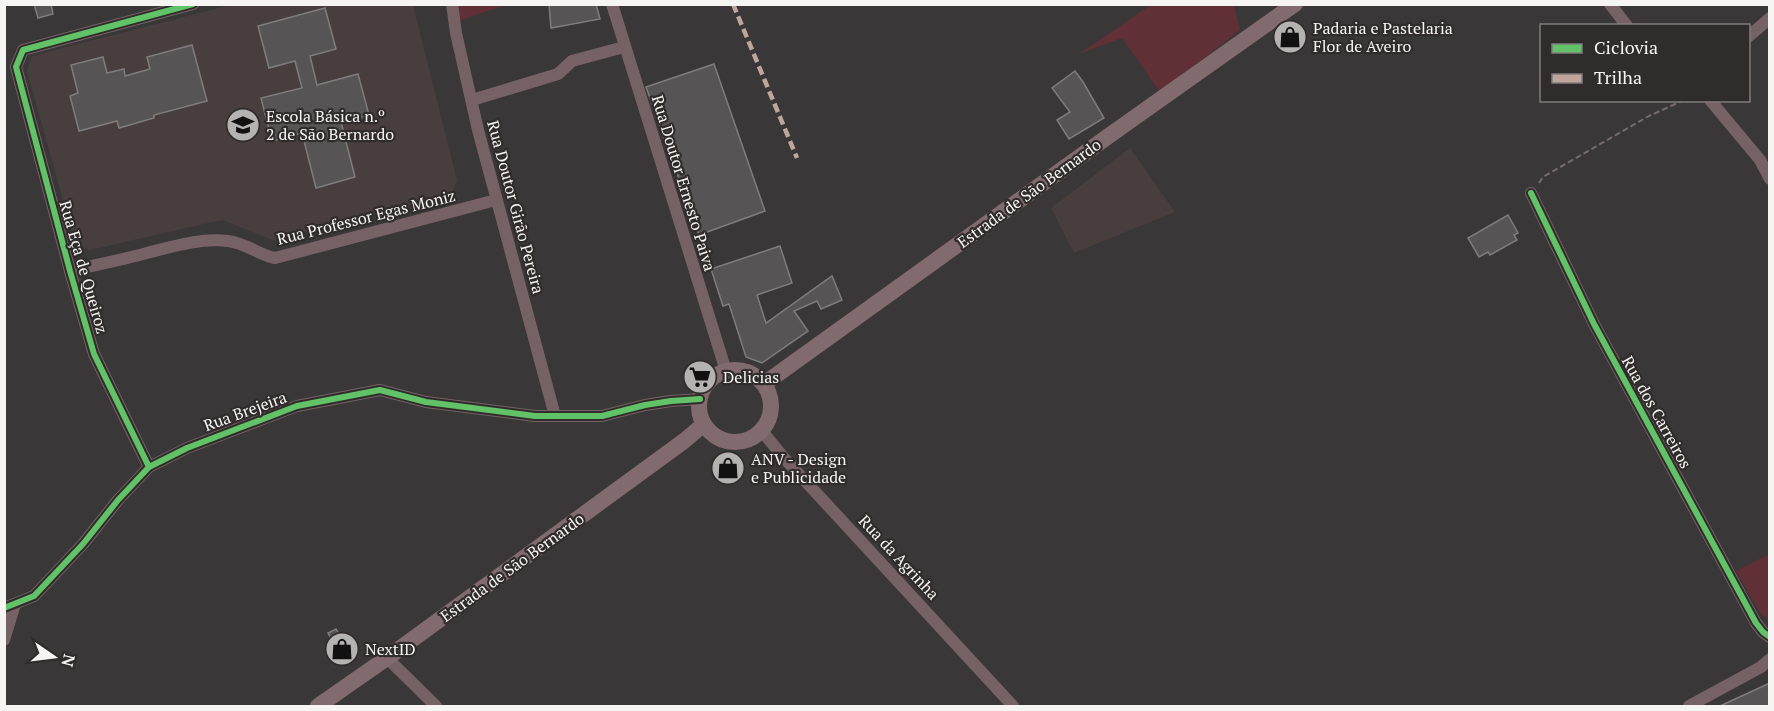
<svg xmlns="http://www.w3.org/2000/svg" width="1774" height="711" font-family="'PT Serif',serif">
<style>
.built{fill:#483e3e}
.green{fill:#613036}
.building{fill:#565454;stroke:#7f7c7d;stroke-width:1.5}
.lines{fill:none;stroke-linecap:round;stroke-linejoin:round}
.path{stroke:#766a6b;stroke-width:2;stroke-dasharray:6 3;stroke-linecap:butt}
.street{stroke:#766264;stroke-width:12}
.secondary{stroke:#826b6e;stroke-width:16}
.quiet{stroke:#c0a59a;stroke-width:4.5;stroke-dasharray:9 4.5;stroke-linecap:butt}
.cycleway-casing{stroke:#312c2c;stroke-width:10}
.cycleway{stroke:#61c268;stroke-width:6}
.labels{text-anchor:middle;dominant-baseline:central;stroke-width:4.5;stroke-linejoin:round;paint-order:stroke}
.poi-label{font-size:16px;fill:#f7f4f4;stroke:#312c2c;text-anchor:start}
.street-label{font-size:16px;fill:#f7f4f4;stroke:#312c2c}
</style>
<rect width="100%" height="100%" fill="#3a3738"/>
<path class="built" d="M230 5H413L457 180 451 195 273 240 222 220 89 250 75 243 27 71 32 56Z
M1130 148 1175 212 1074 253 1051 208Z"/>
<path class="green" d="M503 4V6L458 21 455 5Z
M1151 5H1234L1240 30 1160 92 1122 38 1079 54Z
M1769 554 1770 619H1769L1762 616 1736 571Z"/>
<path class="building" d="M34 4H51L53 14 38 18Z
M549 4H596L600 19 551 28Z
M325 8 336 49 310 56 317 85 358 74 369 115 341 122 355 177 316 188 302 133 272 141 261 98 302 88 295 61 269 68 258 26Z
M192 45 207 101 154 115V118L119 128 117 121 79 131 70 96 78 93 71 65 103 57 107 73 124 69 125 76 150 69 147 57Z
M714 64 765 211 699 235 646 87Z
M1075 71 1083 82 1104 118 1069 139 1057 120 1070 112 1052 88Z
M1508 215 1518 233 1514 235 1517 240 1490 255 1488 252 1479 257 1468 238Z
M780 246 792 283 757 295 766 323 832 276 842 300 821 309 817 301 794 311 808 331 762 363 746 357 729 304 723 306 711 269Z
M336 629 353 659 345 664 328 633Z
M1770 683V706H1720Z"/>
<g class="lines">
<path class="path" d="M1539 183 1543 177 1649 116 1684 100"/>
<path class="street" d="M452 4 456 33 478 130 555 416
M612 4 726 371
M1610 4 1627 26
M1748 37 1770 18
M472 100 558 74 572 61 624 47
M1710 100 1760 160 1770 179
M1531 193 1594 324 1756 623 1763 632 1770 637
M70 271C96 265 121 260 147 253 174 246 200 238 228 241 246 243 259 255 275 258L496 200
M762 431 784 458 1013 706
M149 467 94 354 70 271 16 67 23 50 193 4
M4 608 34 596 83 544 118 500 149 467 187 448 297 406 380 390 426 402 535 416H602L645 405 671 401 700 399
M4 640 15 604
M387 658 436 706
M1689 706 1761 667 1770 659"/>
<path class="secondary" d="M699 406a36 36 0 1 1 72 0a36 36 0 1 1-72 0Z
M764 384 1110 135 1295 4
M318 706 387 658 684 441 704 424"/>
<path class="quiet" d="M733 4 797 158"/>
<defs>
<path id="cycleway" d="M1531 193 1594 324 1756 623 1763 632 1770 637
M149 467 94 354 70 271 16 67 23 50 193 4
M4 608 34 596 83 544 118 500 149 467 187 448 297 406 380 390 426 402 535 416H602L645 405 671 401 700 399"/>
</defs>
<use href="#cycleway" class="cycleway-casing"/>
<use href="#cycleway" class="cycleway"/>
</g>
<defs>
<symbol id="shop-disc" viewBox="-11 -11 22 22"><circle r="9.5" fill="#b5b2b2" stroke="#312c2c"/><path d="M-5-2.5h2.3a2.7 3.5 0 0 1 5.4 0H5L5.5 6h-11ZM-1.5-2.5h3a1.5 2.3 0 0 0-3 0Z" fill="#111"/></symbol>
<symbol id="school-disc" viewBox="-11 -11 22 22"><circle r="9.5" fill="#b5b2b2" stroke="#312c2c"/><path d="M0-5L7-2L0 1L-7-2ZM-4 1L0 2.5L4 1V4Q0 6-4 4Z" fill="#111"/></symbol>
<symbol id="supermarket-disc" viewBox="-11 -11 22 22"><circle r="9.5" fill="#b5b2b2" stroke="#312c2c"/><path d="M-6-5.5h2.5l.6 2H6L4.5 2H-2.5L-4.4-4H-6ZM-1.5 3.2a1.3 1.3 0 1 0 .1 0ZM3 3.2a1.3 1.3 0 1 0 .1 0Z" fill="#111"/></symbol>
</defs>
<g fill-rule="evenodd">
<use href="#shop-disc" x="1271" y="18" width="38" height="38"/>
<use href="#school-disc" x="224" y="106" width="38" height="38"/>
<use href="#supermarket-disc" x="681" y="358" width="38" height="38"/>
<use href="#shop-disc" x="709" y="449" width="38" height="38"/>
<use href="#shop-disc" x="323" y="630" width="38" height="38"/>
</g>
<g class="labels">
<g class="poi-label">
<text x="1313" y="28">Padaria e Pastelaria<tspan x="1313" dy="18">Flor de Aveiro</tspan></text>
<text x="266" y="116">Escola Básica n.º<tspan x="266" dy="18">2 de São Bernardo</tspan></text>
<text x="723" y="377">Delicias</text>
<text x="751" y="459">ANV - Design<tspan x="751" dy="18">e Publicidade</tspan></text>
<text x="365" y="649">NextID</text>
</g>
<g class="street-label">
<text transform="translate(684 183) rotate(73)">Rua Doutor Ernesto Paiva</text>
<text transform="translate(1029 193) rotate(-36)">Estrada de São Bernardo</text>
<text transform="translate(516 207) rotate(75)">Rua Doutor Girão Pereira</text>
<text transform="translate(366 217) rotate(-14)">Rua Professor Egas Moniz</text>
<text transform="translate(84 267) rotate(74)">Rua Eça de Queiroz</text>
<text transform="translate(245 411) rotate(-20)">Rua Brejeira</text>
<text transform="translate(1657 412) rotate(61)">Rua dos Carreiros</text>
<text transform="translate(899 557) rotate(47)">Rua da Agrinha</text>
<text transform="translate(512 567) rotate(-36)">Estrada de São Bernardo</text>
</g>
</g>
<rect width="1774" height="711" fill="none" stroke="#f7f4f4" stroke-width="12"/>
<rect x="1540" y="24" width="210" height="78" fill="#312c2c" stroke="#807c7c" stroke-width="1.5"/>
<rect x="1552" y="44" width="30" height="9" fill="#61c268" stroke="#807c7c" stroke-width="1.5"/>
<text x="1594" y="54" font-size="18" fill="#f7f4f4">Ciclovia</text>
<rect x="1552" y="74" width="30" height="9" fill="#c0a59a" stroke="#807c7c" stroke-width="1.5"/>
<text x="1594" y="84" font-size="18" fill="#f7f4f4">Trilha</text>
<g transform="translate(54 657) rotate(104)" stroke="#312c2c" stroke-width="4.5" paint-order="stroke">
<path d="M0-4.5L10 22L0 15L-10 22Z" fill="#f7f4f4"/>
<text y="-9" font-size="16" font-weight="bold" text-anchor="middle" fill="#f7f4f4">N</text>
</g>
</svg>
